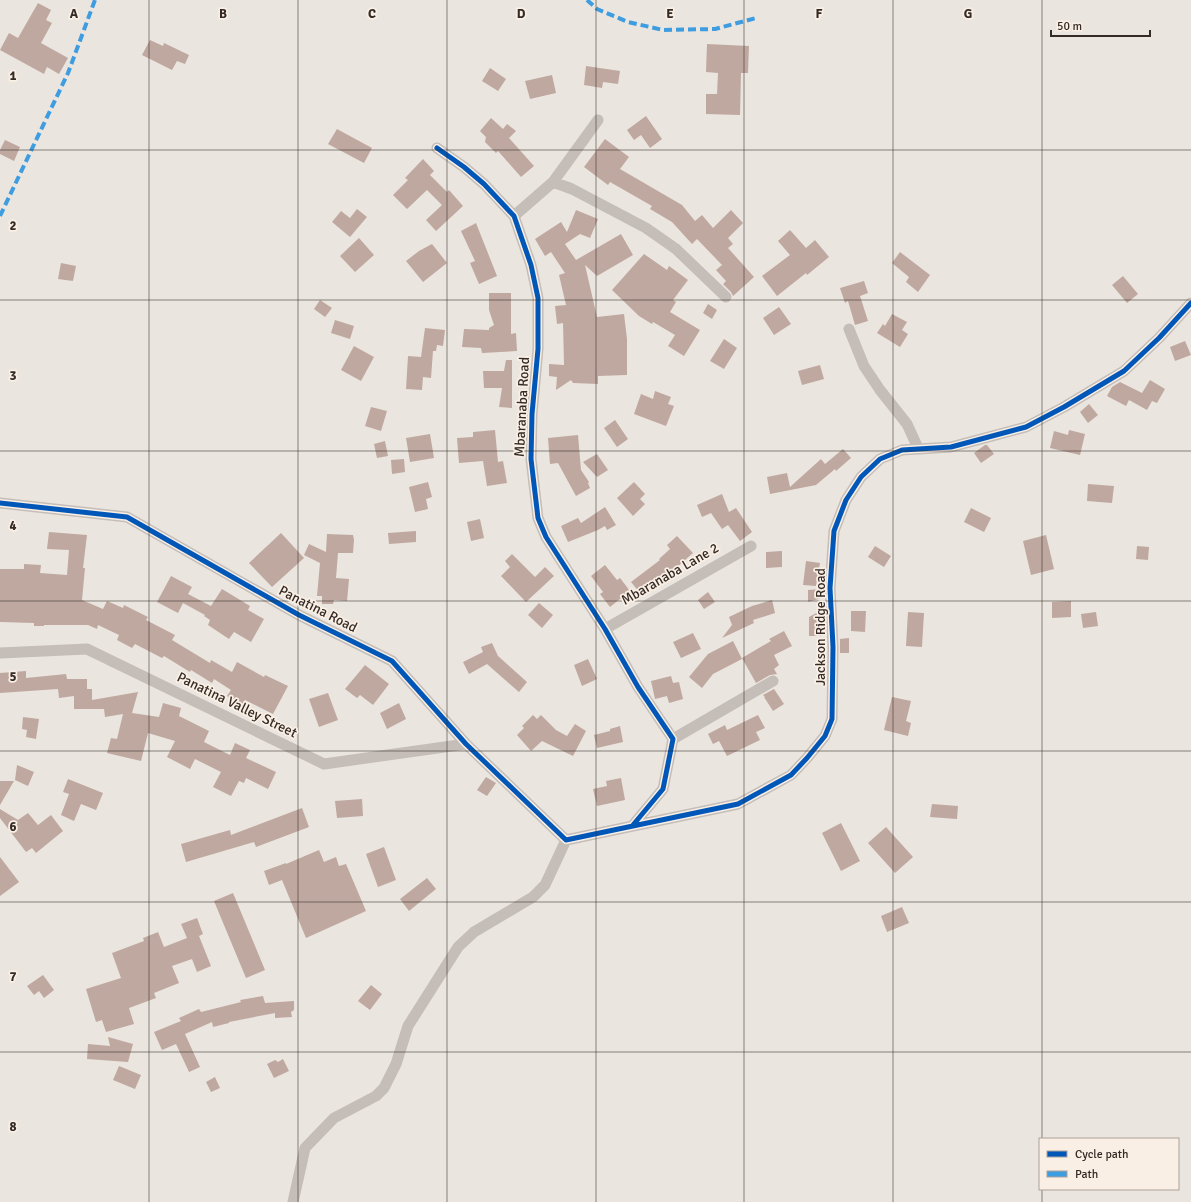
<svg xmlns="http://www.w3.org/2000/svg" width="1191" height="1202" font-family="Signika,sans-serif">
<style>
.building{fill:#bfa8a0}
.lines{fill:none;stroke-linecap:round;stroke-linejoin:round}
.street{stroke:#c4bdb8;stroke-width:11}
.quiet{stroke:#3e9ce0;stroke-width:4;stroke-dasharray:8 4;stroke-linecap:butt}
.cycleway-casing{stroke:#f9efe5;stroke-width:8}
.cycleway{stroke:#0057b8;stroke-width:5}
.grid{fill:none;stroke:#352b26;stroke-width:1;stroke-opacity:0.55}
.labels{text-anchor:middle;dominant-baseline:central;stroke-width:3.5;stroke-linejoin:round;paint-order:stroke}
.street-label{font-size:14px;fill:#352b26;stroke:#f9efe5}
.grid-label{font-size:13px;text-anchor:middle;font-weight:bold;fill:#352b26;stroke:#f9efe5;stroke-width:3.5;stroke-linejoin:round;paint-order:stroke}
</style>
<rect width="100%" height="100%" fill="#ebe5df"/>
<path class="building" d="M38 3 51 10 46 20 52 23 41 43 68 58 59 74 47 67 44 74 0 50 9 33 18 38Z
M150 40 163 46 164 43 189 55 185 64 177 61 172 70 142 55Z
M707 44 749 46 748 73H741L740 115 706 114V94H717L718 73 706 72Z
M586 66 620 71 618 84 603 82 602 88 584 85Z
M490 68 506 79 498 91 482 81Z
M552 75 556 93 530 99 525 81Z
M646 116 662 139 650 148 641 135 634 140 627 130Z
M491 118 503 129 507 124 516 131 509 138 534 166 521 177 498 151 496 153 485 142 486 137 480 131Z
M337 129 372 148 364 163 328 144Z
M605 139 629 157 620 169 682 205 695 221 702 215 713 228 731 210 743 223 728 238 733 244 728 248 754 277 733 296 731 292 723 284 726 281 716 270 722 265 697 239 692 244 672 222 650 209 652 206 610 182 608 185 584 167Z
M5 140 20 147 14 161 0 154V150Z
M423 159 434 171 430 175 447 192 449 190 463 206 436 231 426 220 442 205 427 190 407 209 393 195 408 180 405 178Z
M357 209 367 217 350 237 332 222 341 211 350 218Z
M576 210 598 219 590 238 580 234 565 244 576 260 621 234 633 255 597 276 585 265 597 317 624 314 627 339V375L598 376V384L573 383 571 380 556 390 557 377 549 376V364L564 365 563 323 557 324 555 306 566 305 559 275 565 273 551 252 545 256 535 239 561 222 567 232Z
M476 223 497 276 479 284 470 263 475 261 461 231Z
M790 230 806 248 815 240 829 257 807 275 806 273 777 296 762 276 790 255 778 241Z
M359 238 374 255 355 272 340 256Z
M432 244 447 263 423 282 406 261 419 251Z
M900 252 930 275 918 292 906 282 909 277 892 263Z
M644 254 667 270 669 266 688 280 673 300 676 302 670 312 700 330 684 356 668 346 675 335 653 322 652 324 639 316 612 290Z
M61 263 76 266 73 281 58 279Z
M1123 276 1138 294 1127 303 1112 285Z
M864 281 868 293 860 296 868 321 855 325 848 301 845 303 840 288Z
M489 293H511V334L516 333 517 351 482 353 481 348 462 347 464 329 489 330V328L494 325 489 310Z
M320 300 332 308 325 317 314 309Z
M708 304 717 310 712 319 703 313Z
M779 307 791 324 774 335 763 318Z
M892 314 907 322 902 330 908 334 900 347 877 333 883 324 885 326Z
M335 320 354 326 350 339 331 333Z
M425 328 445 330 443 346 437 345 436 351H433L431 378 423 377 422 390 406 389 408 356 421 357Z
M724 339 737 348 724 369 710 361Z
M1185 341 1191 355 1175 361 1170 347Z
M354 346 374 357 361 381 341 370Z
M506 360H512V408L499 407 502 388H484L483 371H504Z
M820 365 824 379 802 385 798 371Z
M1150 380 1165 389 1157 403 1152 401 1147 410 1129 400 1126 406 1107 396 1112 387 1120 382 1142 393Z
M655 391 671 397 668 404 674 406 666 426 634 414 641 394 653 399Z
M1089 404 1098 415 1088 423 1080 412Z
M371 407 387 411 381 431 365 426Z
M615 420 628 439 617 447 604 428Z
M495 430 498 462 503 461 507 483 487 486 483 461 459 463 457 438 473 437V432Z
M1069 430 1085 434 1080 455 1050 448 1054 431 1068 435Z
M430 434 434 458 410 462 406 438Z
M578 435 581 470 589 482 588 483 590 488 576 496 558 463 550 464 548 438Z
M385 441 388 456 377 458 374 444Z
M985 445H987L994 454 981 463 974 453Z
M843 449 851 458 836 471 835 469 816 485 770 494 767 477 787 473 790 487 821 459 825 464Z
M597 454 608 470 597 477 583 462Z
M404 459 405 472 392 474 391 460Z
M428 482 432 497 426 499 428 509 415 512 409 487Z
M634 482 645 494 640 499 645 504 633 516 617 498Z
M1088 484 1114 486 1112 503 1087 501Z
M722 494 729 512 736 508 752 532 740 541 728 525 722 529 711 513 702 517 697 505Z
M605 507 616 525 607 530 605 526 598 530 568 542 561 526 578 518 581 523Z
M971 508 991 518 984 532 964 522Z
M480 519 484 538 471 541 467 522Z
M416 531V542L389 544 388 533Z
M49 532 87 535 83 568H85L82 600 103 609 107 601 123 608 124 605 148 617 146 620 175 635 172 640 210 663 211 660 232 672 237 662 264 677 265 675 288 686 273 714 245 700 242 705 227 696 231 690 214 679 212 683 191 670 190 672 164 656 162 658 135 644 132 648 117 640 119 635 98 625 97 629 88 625H44V626H34V623L0 622V569H24V564L41 565 40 573 67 575 69 550 47 549Z
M281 533 304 558 272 587 249 563Z
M327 534 353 535 354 540 353 553H338L336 578 349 579 347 601 334 600 333 604H322V596H317L320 563 304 555 309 544 326 552Z
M1046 535 1054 569 1031 575 1023 541Z
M677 536 693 553 650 591 646 589 640 593 631 582 660 560 659 559 670 549 667 545Z
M875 546 891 556 884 567 868 557Z
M1137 546 1149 547 1148 560 1136 559Z
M782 551V567L766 568V552Z
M512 554 535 577 545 567 554 576 526 602 501 576 510 567 505 561Z
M806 561 820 563 816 586 803 585Z
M605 565 617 580 620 578 630 591 610 607 600 594 603 592 591 576Z
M171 576 192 587 188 594 211 606 222 589 250 606 248 610 264 619 251 642 234 632 229 639 208 625 210 620 204 616 205 615 183 603 178 613 157 602Z
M821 589 822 598 808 602V590Z
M708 592 715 602 704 609 698 600Z
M772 600 775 613 753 620 754 623 722 638 732 625 729 617 752 606Z
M1071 601V617L1052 618V602Z
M539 603 553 615 542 628 528 615Z
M822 610V636H809V617Z
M851 611H866L865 632 851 631Z
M908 612 924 613 922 647 906 646Z
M1096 612 1098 626 1083 628 1081 614Z
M784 631 792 646 774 655 779 665 774 669 777 674 770 675 756 683 742 658 771 641 769 639Z
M693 633 701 649 681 658 673 642Z
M849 638V653H840V639Z
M733 641 742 659 713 674 702 688 689 677 708 654Z
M492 643 498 656 527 682 519 692 487 664 469 674 463 662 483 652 481 647Z
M588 659 597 679 582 686 574 665Z
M365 665 389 684 373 705 360 695 357 698 345 689Z
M26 671V678L66 674 67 679H87V689H92V700L138 692 132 713 159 717 163 703 181 708 179 716 209 731 204 742 230 755 235 743 250 750 246 758 276 772 268 789 246 778 244 783 239 781 231 796 213 787 221 772 195 759 190 769 167 757 175 741 148 733 141 761 107 753 111 738 117 739 123 714 105 717 104 709H74V696L59 698 58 689 0 693V673Z
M671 676 673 683 679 682 683 699 669 703 667 696 655 699 651 681Z
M774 689 784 704 773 711 764 697H765L763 695Z
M328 693 338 720 319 727 309 699Z
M892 697 911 701 906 721 911 723 908 736 884 730Z
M399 703 406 719 387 729 380 713Z
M533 715 537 719 541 715 556 730 567 736 575 724 586 731 573 756 542 741 531 751 517 735 524 728 522 726Z
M758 715 765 728 756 732 760 740 727 756 719 741 713 744 708 734 725 725 727 730Z
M23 717 39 719 36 739 26 737 27 730 22 729Z
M620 726 623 742 597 748 594 735 610 731V729Z
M17 765 34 772 28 786 15 780Z
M486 777 496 783 487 796 477 790Z
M621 778 625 800 597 806 593 789 607 786 606 781Z
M68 779 103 793 96 810 81 804 74 821 61 815 69 794 63 792Z
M0 781H14L0 805Z
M362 799 363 816 337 818 335 801Z
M932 804 958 806 957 819 930 817Z
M302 808 309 827 256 847 254 842 186 862 181 844 230 830 231 835Z
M0 809 18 820 28 813 38 825 51 815 63 831 36 853 32 848 26 852 0 818Z
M841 823 860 861 841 871 822 833Z
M886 827 913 857 895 873 868 843Z
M384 847 396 880 378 887 366 854Z
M319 850 324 862 336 857 339 866 346 864 366 911 306 938 282 880 269 885 264 871 286 863V864Z
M0 857 19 882 0 896Z
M427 878 436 889 409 911 400 899Z
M233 893 265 970 246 978 214 901Z
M902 907 909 923 887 932 881 916Z
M197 918 203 934 199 936 211 966 197 972 192 959 172 966 179 983 154 993 156 998 129 1008 134 1024 106 1032 102 1020 96 1022 86 989 121 978 112 953 144 941 143 938 158 932 164 947 187 938 181 924Z
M43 975 54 990 44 998 39 991 34 995 27 986Z
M371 985 382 994 370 1010 358 1001Z
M263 996 265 1003 294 1001V1010L291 1012 292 1017 275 1018V1013L229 1022V1023L213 1027 212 1022 185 1034 200 1067 189 1072 176 1044 162 1050 154 1032 181 1021 179 1018 199 1009 201 1012 241 1002 240 1000Z
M108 1037 133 1044 128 1062 87 1059 88 1044 110 1046Z
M283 1059 289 1071 274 1078 267 1064 275 1060 278 1062Z
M119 1066 141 1075 135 1089 113 1080Z
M215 1077 220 1088 211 1092 206 1082Z"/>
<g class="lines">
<path class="street" d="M437 148 464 167 484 184 514 216 531 265 538 298V349L532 414 531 459 538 518 546 537 605 629 638 687 673 739 663 789 633 825
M553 182 572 189 646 228 676 249 726 297
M514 216 553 182 598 120
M849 329 864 366 880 390 907 424 918 448
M0 503 127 517 299 615 392 661 466 744 566 840
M605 629 751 546
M0 653 87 649 324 764 466 744
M673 739 773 681
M566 840 738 804 791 775 807 758 825 736 832 719 833 647 830 588 834 531 846 500 861 477 880 459 902 450 951 447 1026 427 1064 407 1124 371 1159 338 1191 303
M293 1202 305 1148 334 1118 376 1096 384 1088 396 1064 408 1026 458 947 474 932 533 897 545 885 566 840"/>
<path class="quiet" d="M587 0 597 9 628 22 663 30 715 29 756 18
M0 216 68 73 95 0"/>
<defs>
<path id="cycleway" d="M437 148 464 167 484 184 514 216 531 265 538 298V349L532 414 531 459 538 518 546 537 605 629 638 687 673 739 663 789 633 825
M0 503 127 517 299 615 392 661 466 744 566 840 738 804 791 775 807 758 825 736 832 719 833 647 830 588 834 531 846 500 861 477 880 459 902 450 951 447 1026 427 1064 407 1124 371 1159 338 1191 303"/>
</defs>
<use href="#cycleway" class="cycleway-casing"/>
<use href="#cycleway" class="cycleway"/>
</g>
<path class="grid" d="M149 0V1202M298 0V1202M447 0V1202M596 0V1202M744 0V1202M893 0V1202M1042 0V1139M0 150H1191M0 300H1191M0 451H1191M0 601H1191M0 751H1191M0 902H1191M0 1052H1191M1042 1189V1202"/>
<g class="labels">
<g class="street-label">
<text transform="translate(522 407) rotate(-87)">Mbaranaba Road</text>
<text transform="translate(670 574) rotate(-30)">Mbaranaba Lane 2</text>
<text transform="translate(318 609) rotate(27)">Panatina Road</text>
<text transform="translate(820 627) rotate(-90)">Jackson Ridge Road</text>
<text transform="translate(237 705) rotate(26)">Panatina Valley Street</text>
</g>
</g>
<g class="grid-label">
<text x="74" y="18">A</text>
<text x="223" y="18">B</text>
<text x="372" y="18">C</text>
<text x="521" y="18">D</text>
<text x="670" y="18">E</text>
<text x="819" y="18">F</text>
<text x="968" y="18">G</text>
<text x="13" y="80">1</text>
<text x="13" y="230">2</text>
<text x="13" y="380">3</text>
<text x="13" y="530">4</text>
<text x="13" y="681">5</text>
<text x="13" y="831">6</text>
<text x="13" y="981">7</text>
<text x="13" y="1131">8</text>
</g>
<rect x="1039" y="1138" width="140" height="52" fill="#f9efe5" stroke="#aba199"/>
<rect x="1047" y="1151" width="20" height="6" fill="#0057b8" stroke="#aba199"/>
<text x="1075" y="1158" font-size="12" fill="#352b26">Cycle path</text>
<rect x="1047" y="1171" width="20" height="6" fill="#3e9ce0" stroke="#aba199"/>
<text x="1075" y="1178" font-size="12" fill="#352b26">Path</text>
<path d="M1051 30v6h99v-6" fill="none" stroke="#352b26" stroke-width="2"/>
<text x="1057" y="30" font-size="12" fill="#352b26" stroke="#f9efe5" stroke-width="3" paint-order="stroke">50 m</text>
</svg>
